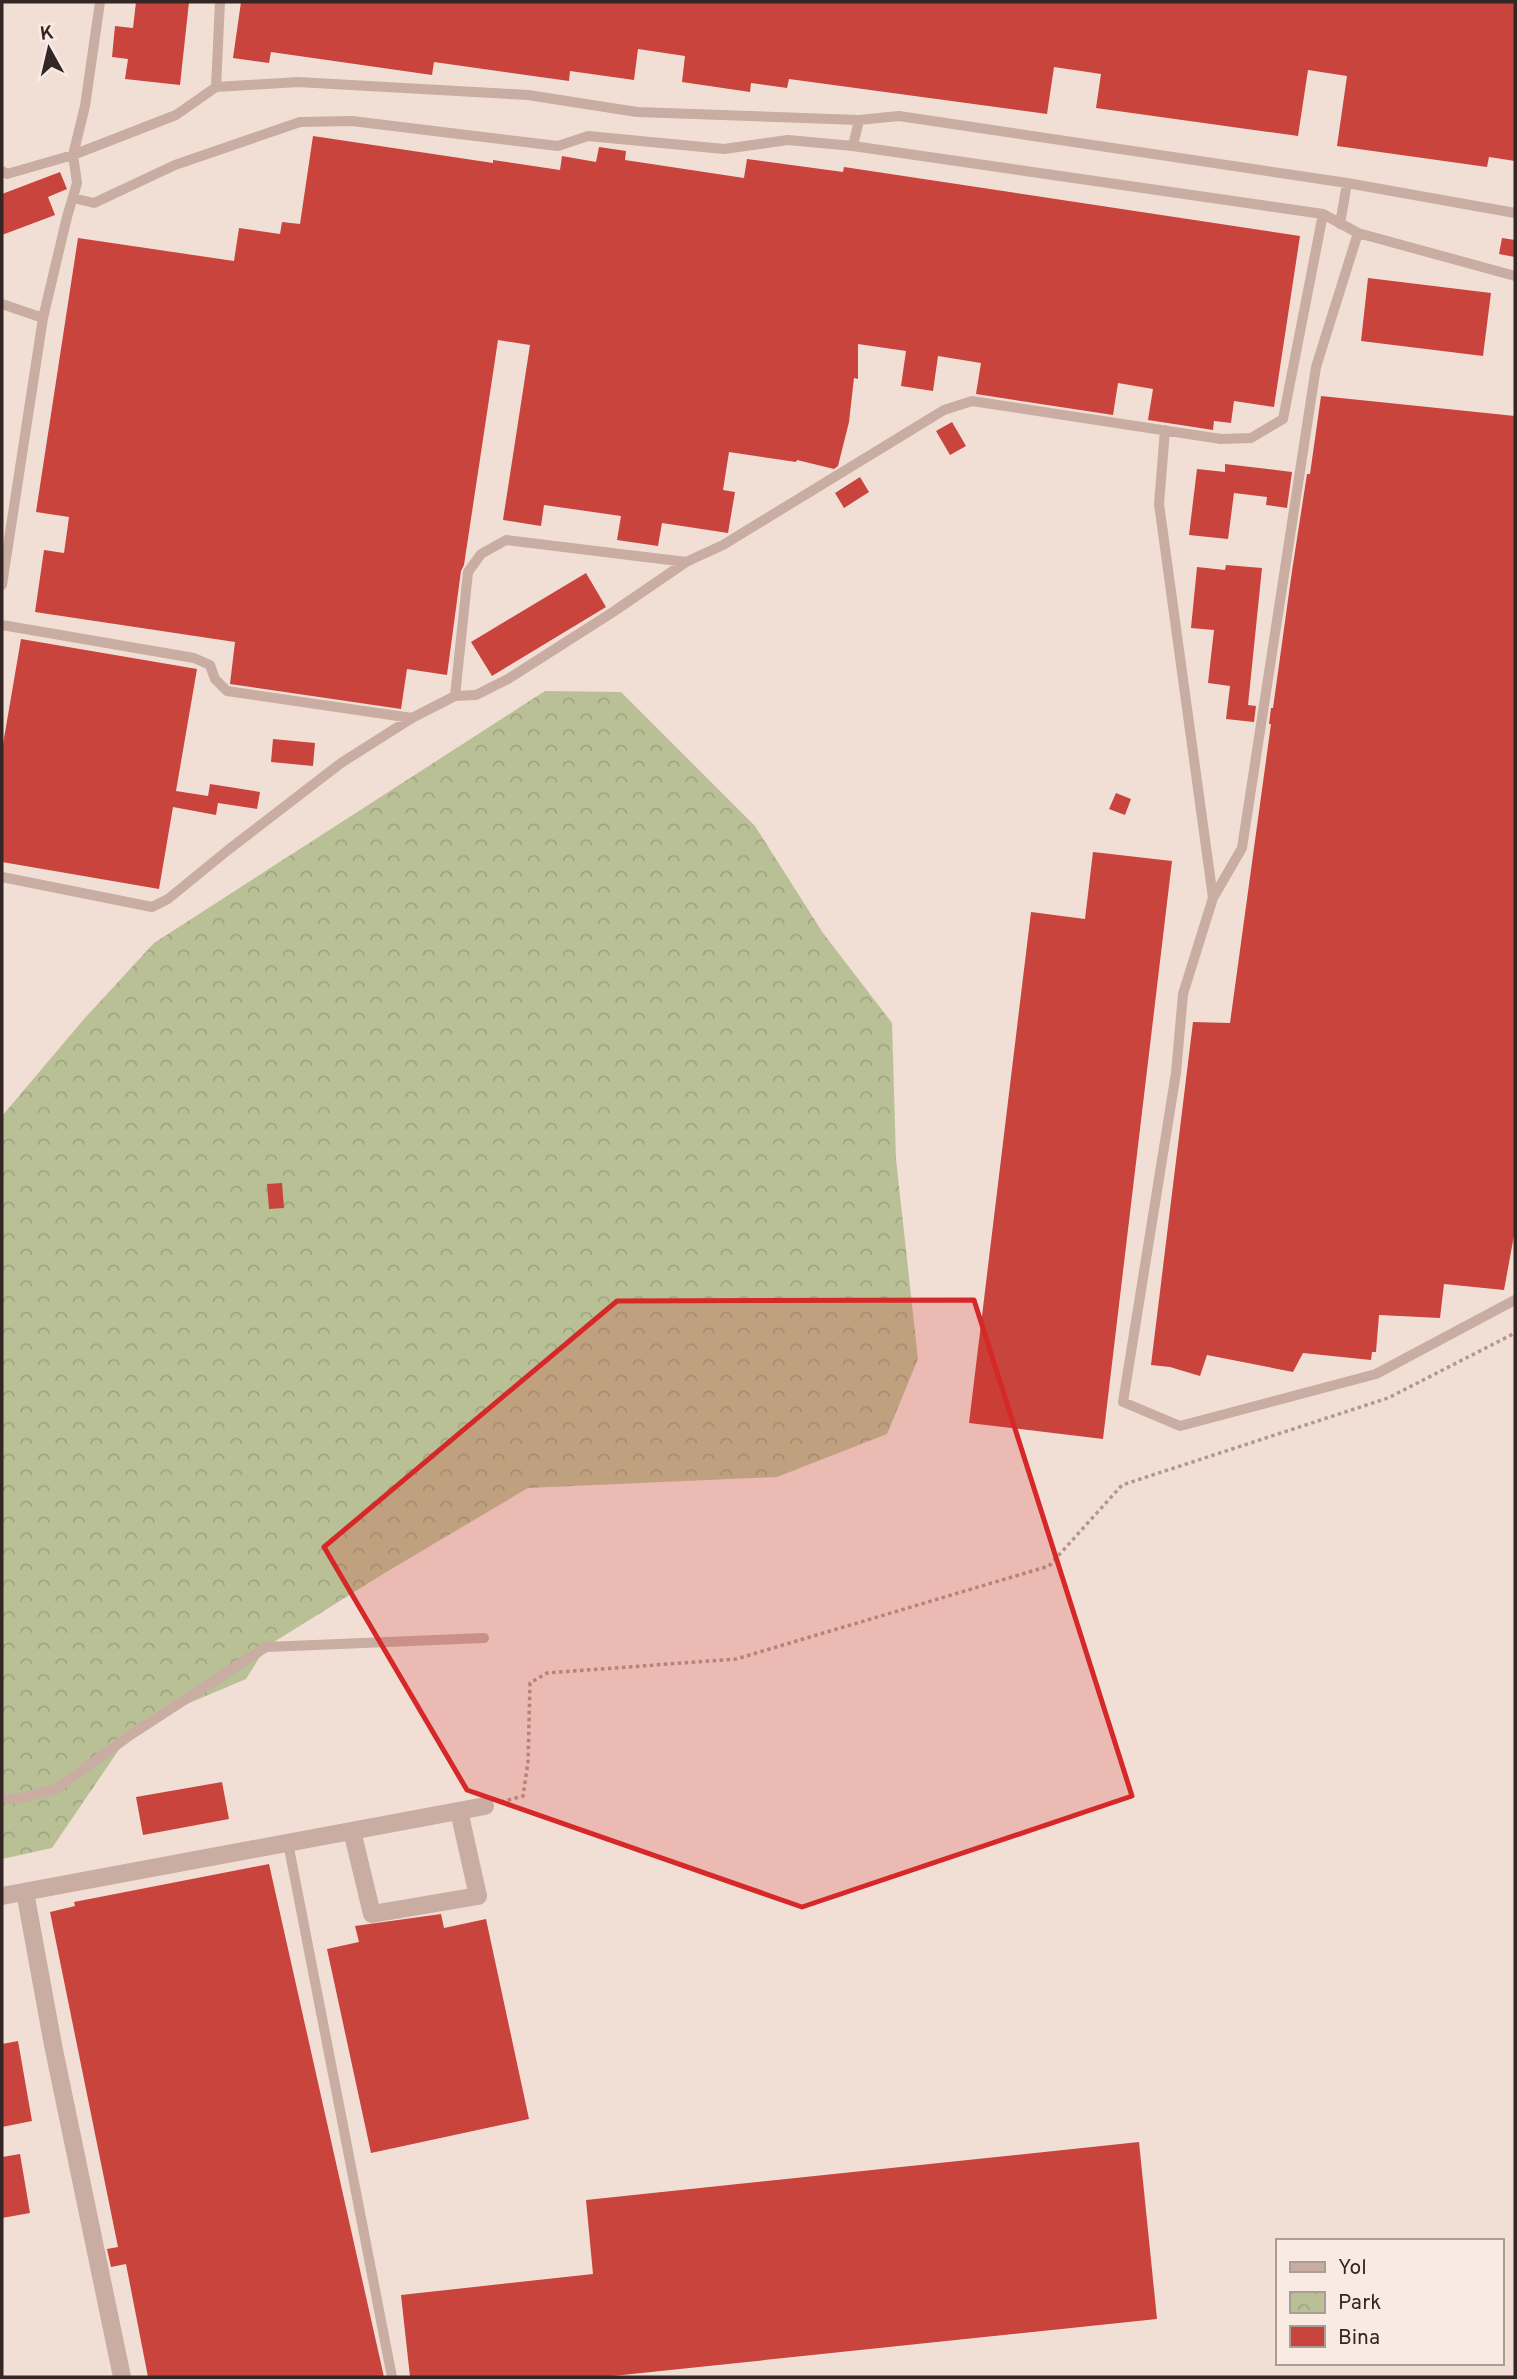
<svg xmlns="http://www.w3.org/2000/svg" width="1517" height="2379" font-family="Overpass,sans-serif">
<style>
.park{fill:url(#park-crowns)}
.building{fill:#c8443d}
.lines{fill:none;stroke-linecap:round;stroke-linejoin:round}
.path{stroke:#b4968c;stroke-width:3.5;stroke-dasharray:3.5 3.5;stroke-linecap:butt}
.service{stroke:#c9aca2;stroke-width:10}
.minor{stroke:#c9aca2;stroke-width:18}
.marked{fill:#d62828;fill-opacity:0.2;stroke:#d62828;stroke-width:5;stroke-linejoin:round}
</style>
<defs>
<pattern id="park-crowns" width="20" height="18" patternUnits="userSpaceOnUse" patternTransform="scale(1.75)"><rect width="20" height="18" fill="#bac096"/><path d="M2 6a3 3 0 1 1 6 0M12 15a3 3 0 1 1 6 0" fill="none" stroke="#a0a581"/></pattern>
</defs>
<rect width="100%" height="100%" fill="#f1dfd6"/>
<path class="park" d="M545 691 621 692 755 826 823 933 892 1023 896 1159 918 1359 887 1434 777 1477 528 1488 383 1574 266 1647 246 1679 135 1726 52 1848 2 1859V1116L84 1019 154 943Z"/>
<path class="building" d="M136 2H189L180 85 125 79 128 59 112 57 115 26 133 28Z
M241 2H1515V161L1489 157 1487 167 1337 146 1347 76 1308 70 1298 136 1096 108 1101 74 1054 67 1047 114 789 79 787 88 751 83 750 92 682 82 685 56 638 49 634 80 570 71 569 81 434 62 432 75 271 52 269 63 233 58Z
M313 136 493 163V160L560 170 562 156 596 162 599 147 626 151 625 160 744 178 747 159 843 172 844 167 1300 236 1274 407 1234 401 1231 423 1214 421 1213 430 1148 420 1153 389 1118 383 1113 415 976 394 981 363 938 356 933 391 901 386 906 351 858 344V379L854 378 849 422 838 466 834 469 797 460 796 462 729 452 723 490 735 492 728 533 662 523 658 546 617 540 621 516 544 505 541 526 503 520 530 345 498 340 464 565 461 571 447 675 407 669 401 709 230 684 235 642 35 612 44 550 64 553 69 517 36 512 78 238 234 261 239 228 280 234 282 222 300 224Z
M60 172 67 189 48 197 55 215 2 235V194Z
M1502 238 1515 240V257L1499 254Z
M1368 278 1491 293 1483 356 1361 341Z
M1321 396 1515 416V1230L1504 1290 1444 1284 1440 1318 1379 1315 1376 1352H1372L1371 1360 1303 1353 1293 1372 1207 1355 1200 1376 1170 1367 1151 1365 1193 1022 1230 1023 1271 724H1269L1271 708H1273L1292 571 1307 474H1310Z
M952 422 966 446 950 455 936 431Z
M1225 464 1292 472 1287 508 1266 505 1267 497 1234 493 1228 539 1189 535 1197 469 1225 472Z
M860 477 869 492 844 508 835 493Z
M1226 565 1262 568 1248 705 1256 706 1254 722 1226 719 1230 686 1208 683 1214 630 1191 628 1197 567 1225 570Z
M586 573 606 607 492 676 471 642Z
M21 639 197 669 176 791 208 796 210 784 260 792 257 809 218 803 216 815 173 807 159 889 2 862V750Z
M273 739 315 743 313 766 271 762Z
M1116 793 1131 799 1125 815 1109 809Z
M1093 852 1172 861 1103 1439 969 1423 1031 912 1085 919Z
M282 1183 284 1208 269 1209 267 1184Z
M222 1782 229 1819 143 1835 136 1797Z
M269 1864 384 2377H148L126 2264 111 2267 107 2249 118 2247 50 1912 75 1906 74 1902Z
M441 1914 444 1928 486 1919 529 2119 371 2153 327 1949 359 1942 355 1926Z
M18 2041 32 2121 2 2127V2044Z
M1139 2142 1157 2319 603 2377H410L401 2295 593 2274 586 2200Z
M20 2154 30 2213 2 2218V2157Z"/>
<g class="lines">
<path class="path" d="M501 1802 523 1796 528 1762 530 1683 547 1673 736 1659 1049 1566 1122 1485 1388 1398 1515 1333"/>
<path class="service" d="M216 87 220 2
M853 146 859 120
M2 171 7 174 73 155 176 115 216 87 298 82 528 95 637 112 859 120 899 116 1347 183 1515 213
M73 198 94 203 175 165 300 122 352 121 558 146 588 136 724 149 788 140 853 146 1323 214 1358 233 1515 276
M1340 224 1347 183
M1358 233 1316 367 1242 848 1213 898 1183 994 1176 1073 1123 1402 1180 1426 1376 1374 1515 1300
M2 304 43 318
M1165 430 1159 504 1213 898
M2 585 43 318 67 217 77 183 73 155 85 106 100 2
M2 625 194 658 210 665 215 679 227 691 412 718
M455 696 468 572 481 554 506 540 686 562
M2 877 152 907 168 899 228 850 341 763 412 718 455 696 476 695 508 679 613 612 686 562 723 545 944 410 972 401 1221 439 1251 438 1283 419 1323 214
M2 1799H16L56 1789 132 1734 266 1647 484 1638
M288 1843 392 2377"/>
<path class="minor" d="M352 1831 372 1914 478 1896 459 1811
M25 1892 53 2045 122 2377
M2 1896 485 1806"/>
</g>
<path class="marked" d="M974 1300 1132 1796 802 1907 467 1790 324 1547 617 1301Z"/>
<rect width="1517" height="2379" fill="none" stroke="#332625" stroke-width="7"/>
<rect x="1276" y="2239" width="228" height="126" fill="#f9eae2" stroke="#aa9c96" stroke-width="2"/>
<rect x="1290" y="2262" width="35" height="10" fill="#c9aca2" stroke="#aa9c96" stroke-width="2"/>
<text x="1338" y="2274" font-size="21" fill="#332625">Yol</text>
<rect x="1290" y="2292" width="35" height="21" fill="url(#park-crowns)" stroke="#aa9c96" stroke-width="2"/>
<text x="1338" y="2309" font-size="21" fill="#332625">Park</text>
<rect x="1290" y="2326" width="35" height="21" fill="#c8443d" stroke="#aa9c96" stroke-width="2"/>
<text x="1338" y="2344" font-size="21" fill="#332625">Bina</text>
<g transform="translate(49 49) rotate(352)" stroke="#f9eae2" stroke-width="5" paint-order="stroke">
<path d="M0-5L12 26L0 18L-12 26Z" fill="#332625"/>
<text y="-10" font-size="19" font-weight="bold" text-anchor="middle" fill="#332625">K</text>
</g>
</svg>
